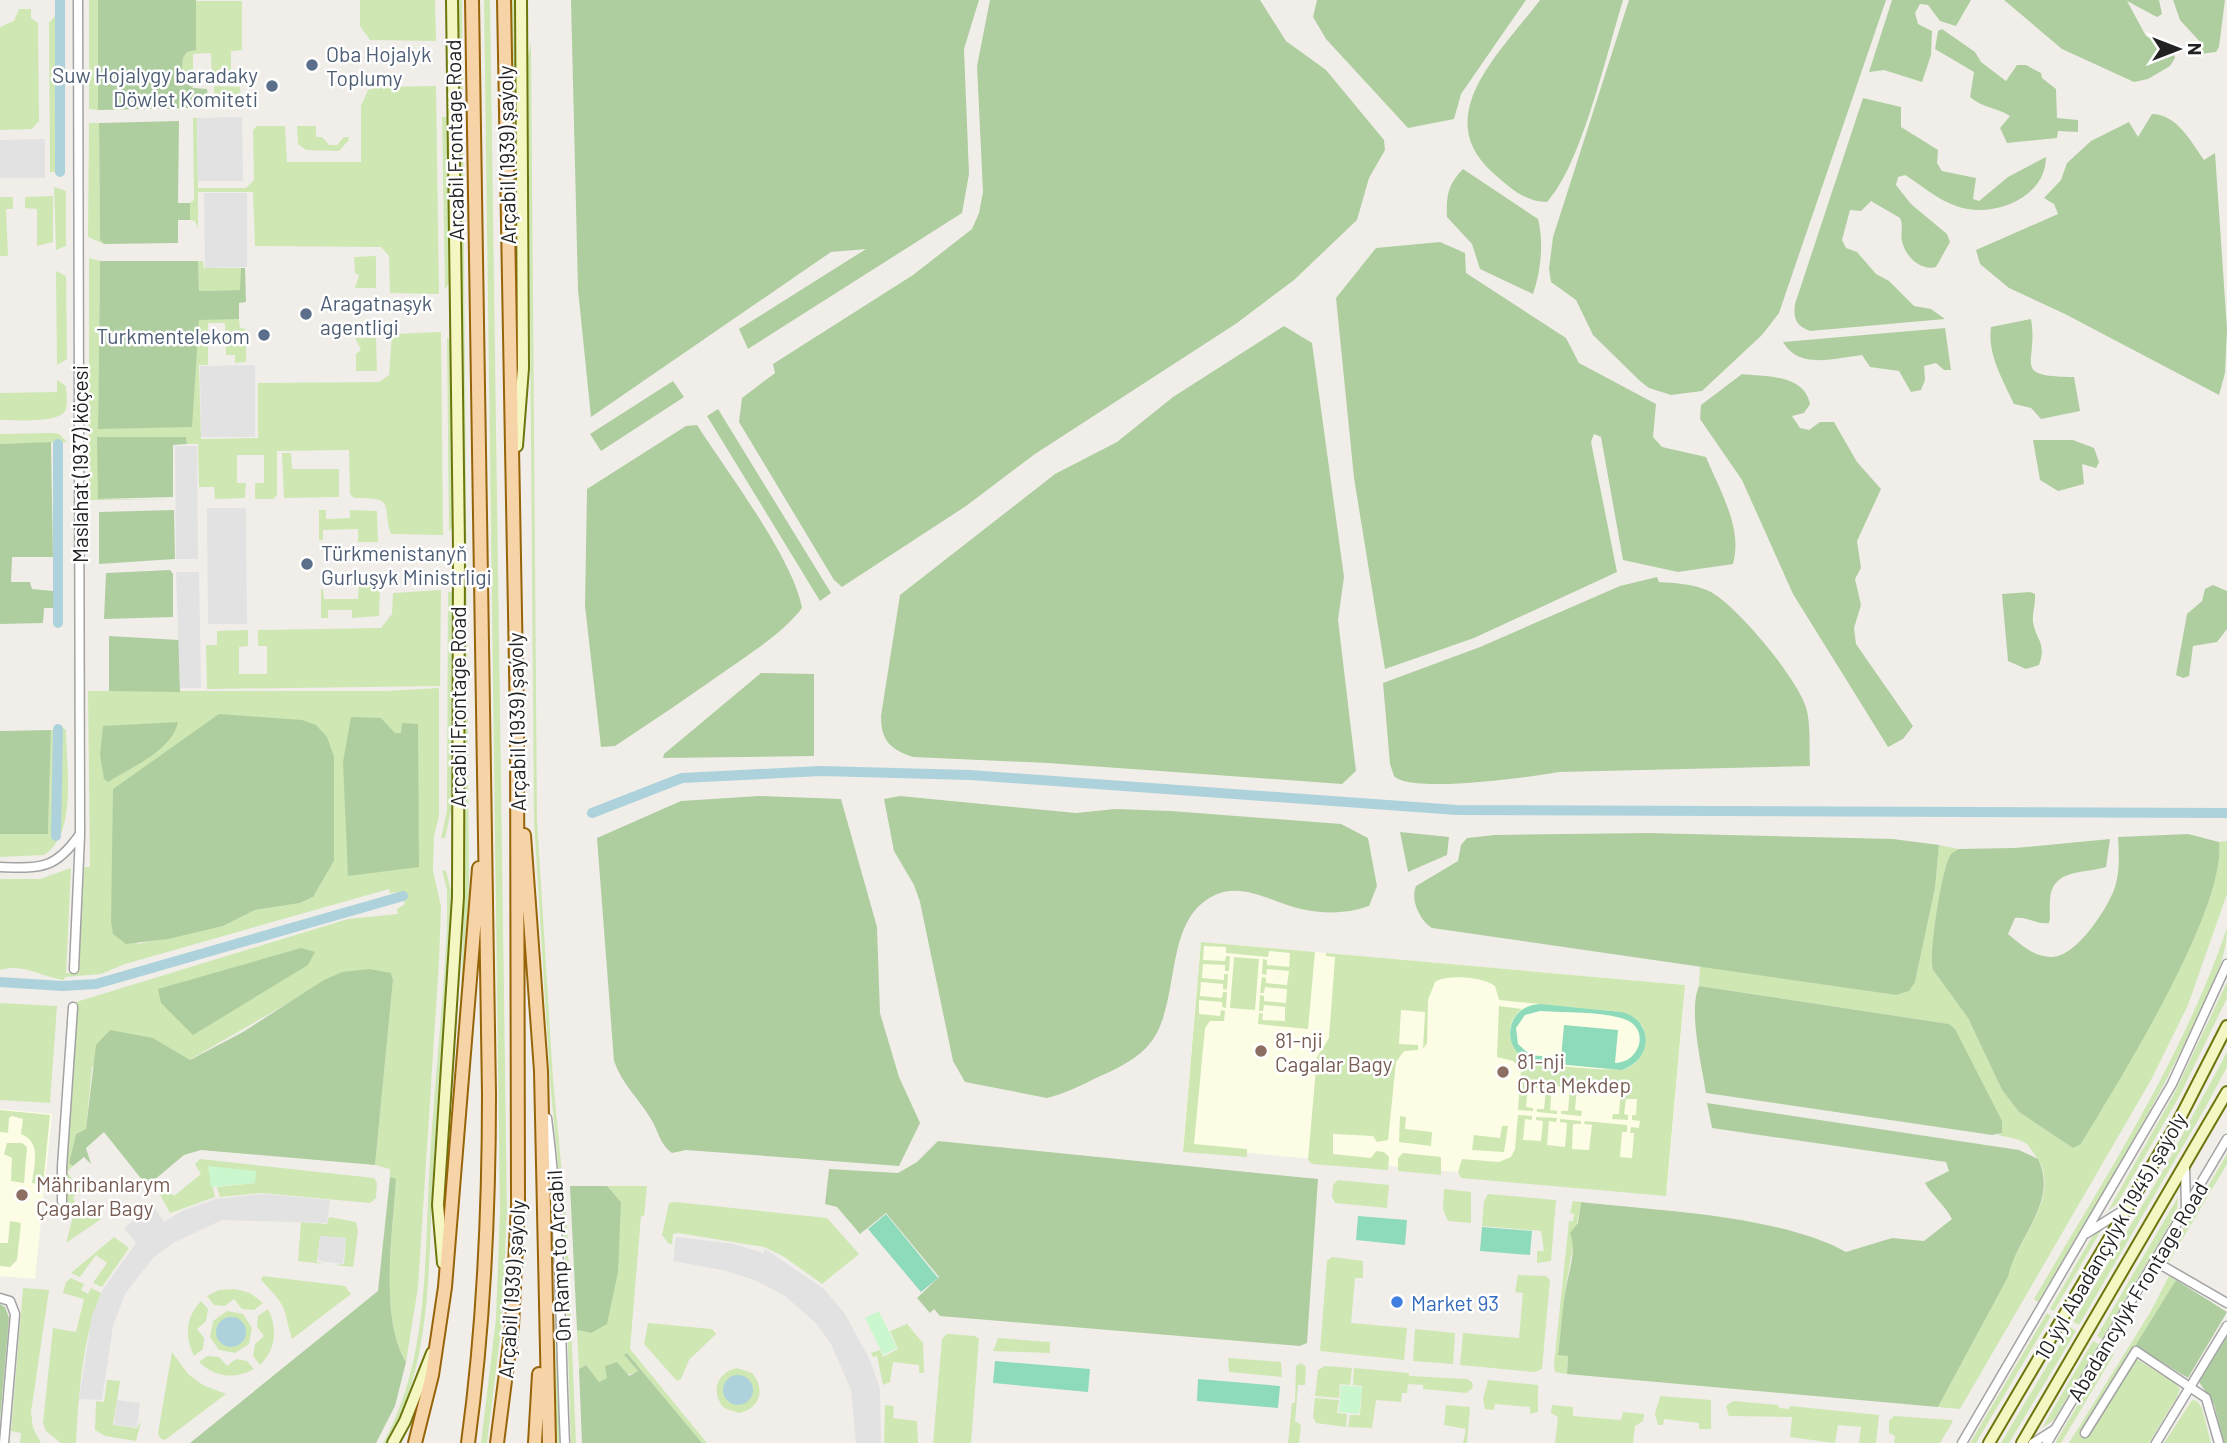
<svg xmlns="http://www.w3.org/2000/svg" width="2227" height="1443" font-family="Barlow,sans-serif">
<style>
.education{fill:#fdfde6}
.grass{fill:#cee7b3;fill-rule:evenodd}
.forest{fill:#afcea0}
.park{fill:#caf7cd}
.pitch{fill:#8ddbbb;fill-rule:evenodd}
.parking{fill:#e2e2e2}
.water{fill:#add2dc}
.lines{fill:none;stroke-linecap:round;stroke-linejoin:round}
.canal{stroke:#add2dc;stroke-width:10}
.street-casing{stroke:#a3a3a3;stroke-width:11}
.secondary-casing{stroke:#6d760c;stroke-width:14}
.primary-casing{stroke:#966409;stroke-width:16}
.street{stroke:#fff;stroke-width:8}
.secondary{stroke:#f5f7c2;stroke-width:10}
.primary{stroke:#f7d3a8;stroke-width:12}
.service-dot{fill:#5c6f8a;stroke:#fff;stroke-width:2.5}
.education-dot{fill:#8d6e63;stroke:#fff;stroke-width:2.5}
.shop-dot{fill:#3f7fe0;stroke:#fff;stroke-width:2.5}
.labels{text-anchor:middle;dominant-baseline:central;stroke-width:5;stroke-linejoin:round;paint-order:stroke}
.service-label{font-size:21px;fill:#4e5e75;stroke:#fff;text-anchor:start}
.street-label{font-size:21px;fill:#222;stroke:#fff}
.education-label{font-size:21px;fill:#785e54;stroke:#fff;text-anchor:start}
.shop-label{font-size:21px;fill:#366cbe;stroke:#fff;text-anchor:start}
</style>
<rect width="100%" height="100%" fill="#f1eee9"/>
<path class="education" d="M1201 942 1685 985 1667 1191 1183 1147Z
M0 1109 52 1114 35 1279 0 1276Z"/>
<path class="grass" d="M55 0 57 172H50L49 23 55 16Z
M89 0H98V110L89 109Z
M360 0H435L436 41 370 40 360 26Z
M458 0H462L469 880 468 936 446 1199 461 991 465 880V539Z
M484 0H490L507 1211 502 1320 487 1443H481L496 1319 500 1211Z
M510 0H514L517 216H513Z
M196 1H242V50L231 51V84H212L211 53 193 54V88L181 80 183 58 187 52 196 50Z
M19 9H31V18L38 23 39 121 32 129 0 130V27L14 21Z
M531 42 537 820 553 1079 567 1228 576 1443H571L564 1229 550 1080 534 820 528 57Z
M214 86 240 87C243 105 231 108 215 106Z
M436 86 439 294 390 293 389 256 381 247 255 246 253 192H198V229L195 221 190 220V203L194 200 193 118H197L198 188H246L254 180 253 130 257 126H285L287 162H361V106L368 90 376 87Z
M442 117H447L450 281 445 290Z
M89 123H99L100 240 104 244 88 237Z
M297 126H316V137H322L329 145H337L344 137H349V140L339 151 306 150 298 144Z
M54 187 66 191V246L56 250Z
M53 196V242L37 246V209L25 208V197Z
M0 197H13V209H6L8 256H0Z
M376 256V288H355L359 275 355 273 354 257Z
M89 258 100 261 98 429 194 357 199 319H239L240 328 246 329V362L235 363V355H226L225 323H208V365H199L201 439 258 438V383L379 382 389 375 392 334 441 332 443 535 391 534C381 504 397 498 354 498L350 494 349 450 277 451V495L273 499H255V483H264V455H237V483H246L245 498 215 499 214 487H199L198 444H187L186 438 98 437V499L173 500H89Z
M198 261H203L204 268H241V290L199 291Z
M56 271 66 276 67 359 57 365Z
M447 337 452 343 453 525 449 532Z
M355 338H376L377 371H356V354L361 350Z
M57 380 66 386C66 393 68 402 66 409 62 424 13 420 0 420V393L57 392Z
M52 433 59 434 67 442 0 444V434Z
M282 453H291L292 469H339V497L284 498Z
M319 510H326V519L350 518V510L377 511 378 542H358V529L323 530V540H319Z
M359 586H380L379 616 352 618V610H328V618H321V589H323L324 599H358Z
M441 590 440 686 207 689 206 645H217V631L248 630V646L239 647V674H267V646H258V630L381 628 392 614 393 593Z
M448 592H452L451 811 445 838H441L447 811Z
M439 688V816L434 836 433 871 441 906 439 961 418 1287 406 1362C379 1318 393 1231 396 1180L390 1177V1169L375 1165 393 980 391 973 342 972 189 1060 153 1038 92 1067 86 1129 76 1134 69 1163 73 1166 67 1172 81 1191 73 1197 75 1202 68 1207 64 1201 76 1002 348 919 398 914 397 909 405 904 400 892 390 893 389 889 125 964 101 974 65 977 64 980C40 977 25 963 0 970V879H40L71 868 66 973H78L84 867H90L88 691H385ZM394 733H401L417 811 419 867ZM334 757V861L313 897 300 903 255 910 223 926 138 944 111 921 113 868Z
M62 727 66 730C66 767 78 833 44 855L0 857V834H48L51 730H56L53 836H59Z
M2227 841V894L2188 1005 2151 1080 1960 1409 1938 1407 2008 1277C2016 1239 2065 1194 2035 1155 2032 1151 2029 1145 2025 1143 2017 1138 2006 1137 1998 1135L2002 1133 1949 1024 1699 986 1700 966 1896 995 1915 982 1935 888 1939 845 1958 849C1956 851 1952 853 1950 856 1942 867 1928 957 1933 970L1968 1018 2002 1090 2019 1112 2073 1148 2081 1144C2117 1083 2227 909 2219 842Z
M442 870 446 871 453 899C449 986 440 1072 434 1158 427 1254 436 1356 387 1443H383C431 1357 424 1252 430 1157 435 1080 443 1004 447 928V890Z
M2227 928C2227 959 2210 990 2197 1018 2151 1116 2093 1209 2038 1302L2034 1299C2104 1179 2182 1060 2227 928Z
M1201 942 1315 952 1308 1029 1258 1024 1259 1013 1263 1014 1262 1020 1285 1021V1007L1264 1005 1263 1011H1259L1260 995 1264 996V1001L1286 1003 1287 989 1265 987 1264 993H1260L1262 977 1266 978V983L1287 985 1289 971 1267 969 1266 975 1262 974 1263 959 1267 960V965L1289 967 1290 953 1269 951 1268 957 1226 953V947L1204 946 1203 960 1225 961 1226 956H1230L1229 971H1225V965L1203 964 1202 978 1224 980V974H1228L1227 990 1223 989V984L1201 982 1200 996 1222 998 1223 992H1227L1226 1008 1222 1007V1002L1199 1000V1014L1220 1016 1221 1010 1225 1011 1224 1021H1210L1205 1028 1194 1144 1247 1149V1157L1183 1152Z
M1326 953 1685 985 1666 1196 1461 1178 1458 1172 1462 1159 1499 1162 1511 1157 1515 1149 1518 1115 1532 1116V1120L1525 1119 1523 1140 1541 1141 1543 1121 1536 1120V1117L1557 1118 1556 1122 1549 1121 1547 1145 1565 1147 1567 1123 1560 1122V1119L1581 1121V1124H1573L1572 1149 1589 1150 1592 1125 1584 1124 1585 1121 1627 1125V1132H1622L1620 1157 1632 1158 1634 1133H1630L1631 1127 1639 1128 1640 1121 1632 1120V1115H1636L1637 1099H1626L1624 1114 1628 1115V1120L1612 1119 1613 1114H1619L1621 1089 1577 1085 1575 1110 1582 1111 1581 1116 1561 1114V1111H1568L1570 1087 1552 1086 1550 1110 1557 1111V1114L1537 1112V1109H1544L1546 1089 1528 1087 1526 1107 1533 1108V1111L1518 1110 1521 1069 1513 1061 1497 1057 1499 1006 1522 1009C1500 1027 1510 1054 1536 1062 1550 1066 1614 1072 1628 1068 1644 1060 1650 1042 1642 1025L1621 1012 1499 1000 1495 986C1483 977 1448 974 1435 982L1428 1000 1427 1043 1423 1049 1425 1012 1401 1010 1399 1044 1418 1045V1050L1404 1051 1396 1062 1388 1140 1377 1142 1373 1136 1333 1134V1154L1371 1158 1376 1151 1384 1152 1389 1157 1388 1170 1312 1164 1308 1160 1317 1057 1329 1038 1335 957 1326 956Z
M1234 957 1259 959 1255 1010 1230 1008Z
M2227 982V998L2179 1097 2117 1204 2108 1211 2174 1094Z
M0 1003 57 1006 50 1103 0 1100Z
M2227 1052V1067L2204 1110 2079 1325 2073 1322 2164 1169Z
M0 1110 50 1115 43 1185 32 1183C34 1166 42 1142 21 1134L23 1119 12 1116 9 1118 8 1133 0 1132Z
M1400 1116 1406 1117 1405 1129 1432 1132 1431 1146 1399 1142Z
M1502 1126H1508L1504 1152 1472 1150 1474 1135 1500 1138Z
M7 1143H22L27 1147 24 1183 11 1181 12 1158 4 1154Z
M1403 1153 1441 1157V1175L1398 1171V1158Z
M2227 1154V1164L2168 1263 2166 1257Z
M200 1159 374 1178 377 1183 376 1198 370 1203 262 1193 220 1197 217 1187 255 1183 208 1166 215 1197 170 1213 158 1191 166 1188 174 1196 201 1174 195 1164Z
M1338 1180 1389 1185 1387 1208 1335 1203 1332 1197 1333 1185Z
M607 1186H647L644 1216H641L630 1349 707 1443H702L627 1353 625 1356 639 1372 598 1382 586 1365 579 1369 577 1330 591 1333 621 1202Z
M1444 1189 1471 1192V1223L1448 1221 1443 1209Z
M1488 1194 1556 1200 1551 1261 1537 1263V1251H1544L1541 1231 1482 1226 1484 1201Z
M2178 1197 2177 1212 2102 1339 2097 1336Z
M1573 1201 1581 1202 1566 1285 1558 1354 1568 1356 1567 1374 1555 1372 1554 1364 1569 1221H1573L1574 1214 1570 1213Z
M86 1202 101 1219 66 1243 73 1216Z
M675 1202 827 1218 859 1254 822 1284 783 1256 764 1247 678 1233 673 1234 672 1244H669L662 1235 669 1203Z
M329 1217 356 1222 358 1231 353 1267 334 1265 344 1264 346 1238 320 1236 317 1262 323 1264 298 1261 301 1222 327 1224Z
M10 1221 21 1223 17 1260 10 1267 0 1266V1243H8Z
M2103 1227 2054 1311 2050 1309 2092 1237Z
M114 1237 129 1248 102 1287 93 1283 107 1263 96 1255 80 1277 71 1273Z
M1332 1257 1363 1261V1278H1355L1351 1323 1407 1328 1404 1360 1320 1351 1327 1261Z
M555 1264 560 1443H557L556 1430Z
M1518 1275 1546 1276 1550 1280 1542 1369 1535 1372 1460 1365 1463 1333 1519 1338 1523 1293 1515 1292Z
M263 1276 345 1286 351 1294 292 1339C282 1305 289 1309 261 1280Z
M2169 1276 2176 1280 2082 1432 2135 1358 2175 1383 2180 1389 2177 1397 2149 1443H2069L2151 1311Z
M71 1278 84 1284 81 1290 88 1294 91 1288 101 1293C82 1341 79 1392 76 1443H61L46 1431 43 1423 53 1328 76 1332 84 1299 63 1293 66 1282Z
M23 1288 49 1290 31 1412 33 1428 41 1443H20L21 1433 11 1431Z
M235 1289 250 1293 263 1303 254 1310 242 1309 234 1299 225 1306 214 1305 207 1296 219 1290Z
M201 1301 208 1309 206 1321 197 1329 204 1338 203 1349 194 1356C184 1336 186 1317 201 1301Z
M268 1309C278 1329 276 1349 260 1365L253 1356 255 1344 264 1336 257 1327 258 1316Z
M227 1311 243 1314 252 1328 249 1344 235 1353 219 1350 210 1337 213 1321Z
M2047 1313 2051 1316 1976 1443H1970Z
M648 1323 712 1329 716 1334 689 1360 681 1379 677 1381 644 1344Z
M907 1324 923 1343 924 1373H919V1365L893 1362 890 1382 883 1385 877 1356 873 1357 871 1353 880 1350 883 1357 898 1349 890 1331Z
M2070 1327 2076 1331 2009 1443H2001Z
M1415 1329 1455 1333 1453 1364 1413 1361Z
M947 1334 975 1336 979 1339 971 1443H933L942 1339Z
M998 1338 1050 1342V1353L993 1351Z
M2093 1341 2099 1344 2054 1420 2042 1428Z
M2110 1351 2114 1354 2061 1443H2055Z
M172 1352 188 1374 203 1385 226 1394 165 1440 160 1438 158 1433Z
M207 1356 219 1357 227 1366 236 1359 247 1361 254 1369C234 1380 215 1377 199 1362Z
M1228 1358 1281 1362 1282 1377 1229 1372Z
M1301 1363 1306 1367 1305 1385H1298L1295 1421 1301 1425 1299 1443H1288L1292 1403H1295L1296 1366Z
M1325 1366 1352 1368 1350 1385 1340 1384 1339 1398 1315 1396 1318 1370Z
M737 1368 752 1373C766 1389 760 1409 739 1413L724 1408C710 1392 717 1372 737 1368Z
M1354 1368 1409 1373V1376L1467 1379 1472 1382 1473 1388 1466 1393 1423 1389V1385L1408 1384 1407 1393H1402L1401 1402 1376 1400 1372 1428 1348 1427 1350 1415H1360L1362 1386 1353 1385Z
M107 1380 120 1381 113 1425 137 1428 141 1421 136 1441 105 1436 95 1430 96 1401 104 1402Z
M1488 1380 1538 1385V1412L1530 1414V1407L1495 1404 1494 1410 1485 1409 1483 1399Z
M1660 1396 1711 1400V1429H1699V1423L1664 1419 1663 1425H1658L1655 1414Z
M1315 1398 1339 1400 1337 1413 1347 1414 1346 1427 1316 1423 1313 1417Z
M2192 1400 2197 1401 2202 1408 2211 1443H2164Z
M1733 1401 1778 1405 1779 1408 1789 1409 1790 1406 1879 1415 1876 1443H1859L1861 1427 1838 1425 1835 1443 1790 1437 1792 1417 1729 1416 1726 1406Z
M885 1405 894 1406 893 1418 917 1421 918 1443H884Z
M1446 1405 1470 1407 1467 1443H1463L1466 1429 1444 1425Z
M1552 1405 1573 1407V1416L1621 1420 1623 1412 1644 1414 1643 1421 1635 1426 1633 1443H1555L1558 1417 1551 1413Z
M1894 1416 1952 1420 1953 1421 1940 1443H1894L1895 1436 1889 1433V1421Z"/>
<path class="forest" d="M98 0H196V50L187 52 183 58 181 80 193 88 207 89 208 99H194V108L98 110Z
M571 0H979L964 49 969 174 962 213 748 349 739 329 866 249 831 252 591 417 578 290Z
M990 0H1260L1286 41 1326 70 1384 140 1385 150 1369 178 1357 220 1294 280 1237 323 1035 454 966 506 842 587 834 580 739 422 742 398 775 373 773 364 913 275 972 229 979 213 983 192 977 66Z
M1317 0H1526L1461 94 1454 119 1408 128 1326 39 1313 17Z
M1540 0H1623C1607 52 1581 166 1547 202 1524 202 1508 186 1492 172 1429 115 1503 50 1540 0Z
M1629 0H1886L1779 313 1762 335 1702 391 1671 395 1649 388 1640 381 1593 335 1576 300 1551 282 1549 269 1553 237Z
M1892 0H1971L1956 26 1940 21 1928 5 1920 4 1915 13 1918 24 1932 31 1931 55 1922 82 1884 70 1869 72Z
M2004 0H2159L2162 14 2157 17 2127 1 2146 36 2173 50 2175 58 2170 66 2148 79 2134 82 2062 49Z
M2173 0H2225L2219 47 2216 52 2200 54 2202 44 2180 20Z
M1942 29 1975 52 1981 62 2006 81 2017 65H2026L2041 73 2042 78 2056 89 2057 118 2078 120V132L2058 131 2057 138 2007 143 2000 128 2010 116C1996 107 1982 108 1970 97L1974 72 1935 49 1938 31Z
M1863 98 1901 107V127L1938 150 1937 163 1942 171 1976 178 1973 199 1979 201 2008 177 2046 157C2046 199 1991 219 1956 206 1936 199 1923 186 1905 175L1898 177 1896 185 1911 204 1947 234 1950 242 1936 267C1920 271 1905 256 1902 241 1900 232 1904 226 1900 218L1871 201 1861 211 1850 210 1842 240 1846 248 1857 252 1876 274 1889 281 1914 306 1931 309 1945 319 1810 331C1796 326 1793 318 1795 304Z
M2152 114C2177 114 2191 142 2204 160L2215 153 2227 329 2225 373 2219 395 2065 314 2009 288 1980 264 1976 250 2058 214 2054 204 2044 198 2061 180 2067 163 2091 141 2129 122 2138 137Z
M179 121 178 203H190V220H178V243L104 244 100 240 99 123Z
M1463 169 1538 219C1544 243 1541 271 1533 294L1480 269 1472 244 1447 217C1446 196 1448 184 1463 169Z
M1440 242 1465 253 1466 273 1566 338 1579 363 1656 404 1653 437 1662 447 1706 457C1720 491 1743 528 1733 564L1678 572 1623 560 1601 437 1594 434 1591 442 1617 572 1474 638 1385 669 1354 478 1336 298 1376 248Z
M100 261H198L199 291 240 290 241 268H245L246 302 239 303V319L199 320 192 427 98 429Z
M2031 319C2039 365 2009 376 2074 377L2080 411 2041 419 2031 408 2014 404C2003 380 1987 354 1991 327Z
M1284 326 1312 343 1344 577 1338 620 1356 771 1342 784 1048 763 913 757C890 749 881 741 881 716L900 595 1055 474 1117 442 1173 397Z
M1945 328 1951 370H1944L1936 363 1924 366 1925 380 1921 390 1911 392 1899 371 1870 367 1862 355C1835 358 1799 370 1783 342Z
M1742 374C1766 377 1804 374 1810 404L1804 413 1792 416 1800 428 1809 430 1820 422H1834L1857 462 1881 489 1857 541 1861 568 1855 579 1861 605 1854 628 1856 644 1913 726 1903 739 1888 747 1793 594 1742 480 1700 419 1701 405Z
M673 381 684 397 601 451 590 434Z
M718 409 831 593 820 601 707 416Z
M697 425C726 470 794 560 802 608 784 632 755 650 731 667 693 694 654 720 615 746L601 747 585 606 587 489 686 426Z
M97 437H186L187 444 173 445V497L98 499Z
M2033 440H2073L2094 448 2099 462 2096 468 2082 464 2084 484 2058 491 2040 480Z
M51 442 53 557H12L11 582H30L32 589 53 591 55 608H44L43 623 0 624V444Z
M174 510 175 559 99 564V512Z
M170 570 173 574V617L104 619 106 573Z
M1657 577 1659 582C1676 583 1695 584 1711 592 1739 608 1796 677 1806 707 1811 724 1809 748 1810 766L1559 772C1532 777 1410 794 1394 776L1390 764 1383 683 1480 647 1620 586Z
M2213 585 2227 591V629L2217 642 2193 646 2189 676 2183 678 2176 675 2187 614 2202 601 2205 589Z
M2030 592 2035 594C2036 604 2032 613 2033 622 2036 641 2047 642 2039 665L2026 669 2008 661 2002 594Z
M109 636 179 640 180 692 109 691Z
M761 673 814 674V756L663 758 664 754Z
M219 714 302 720 316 725 327 737 334 757V861L313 897 300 903 255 910 223 926 168 939 126 944 113 934 111 921 113 789Z
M351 717 381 718 395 733H401L402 723 418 724 419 867 348 876 343 762Z
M178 722C172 751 131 767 108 782L104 779 100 755 103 726Z
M51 730 48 834H0V731Z
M759 796 841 799 877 927 880 1013 899 1077 920 1123 899 1166 686 1150 672 1153C660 1145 658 1130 651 1119 639 1099 622 1084 614 1061L597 838 681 801Z
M900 796 1076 813 1115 809 1171 811 1341 824 1368 838 1377 886 1369 906C1346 914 1324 914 1301 909 1273 903 1242 881 1213 896 1160 923 1184 1009 1146 1048 1132 1062 1114 1070 1096 1078 1080 1086 1064 1094 1047 1098L965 1082 953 1061 920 902 914 885 894 851 884 799Z
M1400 832 1449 837 1447 855 1408 872Z
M1648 833 1893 839 1939 845 1935 888 1915 982 1909 991 1896 995 1432 928C1420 921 1410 900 1416 886L1458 861 1461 845 1467 838 1495 835Z
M2188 834 2219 842C2227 909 2117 1084 2081 1144L2073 1148 2019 1112 2002 1090 1968 1018 1933 970C1928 957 1942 867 1950 856 1951 853 1956 851 1958 849L2015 848 2110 839 2106 867C2084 874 2051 868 2050 901 2049 909 2051 915 2049 923 2036 925 2028 916 2015 918L2008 934C2020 944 2034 957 2051 957 2076 958 2108 908 2115 887 2120 871 2119 854 2118 837Z
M301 948 315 952 308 965 193 1035 161 1003 158 989Z
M370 969 391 973 393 980 375 1165 201 1150 184 1155 147 1186 104 1132 86 1148 91 1164 84 1157 73 1166 69 1163 76 1134 86 1129 96 1045 110 1030 153 1038 190 1060 243 1032 324 980 342 972Z
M1699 986 1949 1024 1955 1029 2002 1121V1133L1992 1135 1706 1093C1702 1066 1688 1011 1699 986Z
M1707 1103 2019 1150 2038 1159C2059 1202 2017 1236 2008 1277L1938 1407 1567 1374 1568 1356 1558 1355C1561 1332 1562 1310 1566 1288 1569 1269 1577 1252 1570 1233L1578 1223 1581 1202C1658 1211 1780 1215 1846 1252L1892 1238 1924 1241 1952 1219C1945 1205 1933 1197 1925 1183L1949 1171 1946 1162 1712 1128Z
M938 1141 1318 1179 1307 1343 1300 1346 940 1316 934 1309 930 1313 917 1298 939 1277 886 1213 860 1234 837 1207 825 1204 829 1169 898 1173 917 1162Z
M390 1177 396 1179C393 1231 379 1318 406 1362L395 1406 376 1443H190L378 1291Z
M570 1186H607L621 1202 618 1272 607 1324 591 1333 577 1330Z
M2176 1280 2227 1312 2188 1378 2135 1346Z
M0 1304 5 1307 9 1318 0 1420Z
M2227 1336V1443H2224L2214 1404 2199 1382Z
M627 1353 702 1443H582L579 1369 586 1365 599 1382 607 1378 605 1366 617 1362 629 1376 638 1371 624 1355Z"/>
<path class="park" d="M208 1166 256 1171 255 1183 211 1187Z
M879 1311 897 1348 883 1355 865 1318Z
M1341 1385 1362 1387 1359 1414 1339 1412Z"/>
<path class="pitch" d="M1541 1004 1621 1012C1654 1019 1654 1061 1621 1070L1535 1062C1499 1054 1503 1005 1541 1004ZM1540 1011C1567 1013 1599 1011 1624 1019 1651 1028 1640 1063 1615 1063L1618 1030 1564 1025 1561 1058 1530 1055 1518 1044 1516 1028 1525 1015Z
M886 1214 938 1278 921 1292 868 1229Z
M1358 1216 1407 1220 1405 1245 1356 1240Z
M1482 1227 1532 1231 1530 1255 1480 1251Z
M995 1361 1090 1369 1088 1392 993 1383Z
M1198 1379 1280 1386 1278 1408 1197 1401Z"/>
<path class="parking" d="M242 117 243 181H198L197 118Z
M45 139V178H0V140Z
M204 193H247V267L205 268Z
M255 365V437H201L200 366Z
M175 446H197L198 559H176Z
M207 508H246L247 624H208Z
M176 572H199L201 688H180Z
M264 1194 330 1200 327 1223 222 1220 173 1243 153 1258 125 1294 113 1326 102 1400 79 1399 92 1316 103 1289 136 1243 124 1228 153 1205 164 1222 182 1211 215 1199Z
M320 1236 346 1238 343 1264 318 1261Z
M676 1237 734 1244 763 1253 765 1249 824 1289 845 1314 870 1360 880 1389 881 1443H856L851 1390 831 1344 816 1323 785 1296 757 1281 727 1271 673 1261Z
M117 1400 140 1403 137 1427 114 1425Z"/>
<path class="water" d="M216 1332a15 15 0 1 1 30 0a15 15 0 1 1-30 0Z
M723 1390a15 15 0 1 1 30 0a15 15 0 1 1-30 0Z"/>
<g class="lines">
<path class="canal" d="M60 0V172
M58 444V623
M592 813 682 778 821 771 970 775 1457 810 2227 813
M56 836 58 729
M0 982 62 986 96 984 403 896"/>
<defs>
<path id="street" d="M0 867C41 868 55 870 80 834L78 0
M74 969 80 836
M547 1118C561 1226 560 1334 565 1443
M2185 1167 2186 1208
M62 1201V1167L73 1007
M2087 1233 2127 1208
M2156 1262 2227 1303
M0 1298 10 1301 15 1314 4 1443
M2085 1433 2136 1351 2206 1398 2219 1443
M1962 1443 2172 1084 2227 964
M2033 1443 2054 1430
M2047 1443 2227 1139
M2156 1443 2227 1326"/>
<path id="secondary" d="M517 446 523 368 521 0
M443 1263 438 1205 458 897 459 548 452 0
M393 1443 405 1421 432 1353
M1989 1443 2179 1120 2227 1026
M2022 1443 2227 1092"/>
<path id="primary" d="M524 835 541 1071 549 1443
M415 1443 432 1375 445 1287 479 868
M468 1443C484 1326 489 1212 489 1094L472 0
M497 1443 512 1326 518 1204 517 725 504 0
M535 1443 539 1374"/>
</defs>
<use href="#street" class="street-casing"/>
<use href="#secondary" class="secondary-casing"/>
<use href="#primary" class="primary-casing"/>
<use href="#street" class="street"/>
<use href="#secondary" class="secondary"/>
<use href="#primary" class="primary"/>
</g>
<g class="service-dot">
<circle cx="312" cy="65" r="7"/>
<circle cx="272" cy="86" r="7"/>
<circle cx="306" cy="314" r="7"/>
<circle cx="264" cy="335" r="7"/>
<circle cx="307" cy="564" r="7"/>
</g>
<g class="education-dot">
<circle cx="1261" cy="1051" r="7"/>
<circle cx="1503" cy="1072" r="7"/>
<circle cx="22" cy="1195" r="7"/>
</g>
<circle class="shop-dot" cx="1397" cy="1302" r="7"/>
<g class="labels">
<g class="service-label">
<text x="326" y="53">Oba Hojalyk<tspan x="326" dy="24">Toplumy</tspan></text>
<text x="258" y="74" text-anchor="end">Suw Hojalygy baradaky<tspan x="258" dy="24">Döwlet Komiteti</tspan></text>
<text x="320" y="302">Aragatnaşyk<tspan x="320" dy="24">agentligi</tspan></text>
<text x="250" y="335" text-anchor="end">Turkmentelekom</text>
<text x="321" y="552">Türkmenistanyň<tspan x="321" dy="24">Gurluşyk Ministrligi</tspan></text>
</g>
<g class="street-label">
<text transform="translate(454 140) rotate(-91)">Arcabil Frontage Road</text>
<text transform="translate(506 155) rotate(-91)">Arçabil (1939) şaýoly</text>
<text transform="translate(79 464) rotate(-90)">Maslahat (1937) köçesi</text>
<text transform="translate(457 707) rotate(-90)">Arcabil Frontage Road</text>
<text transform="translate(516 722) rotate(-91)">Arçabil (1939) şaýoly</text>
<text transform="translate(2110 1236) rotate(-60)">10 ýyl Abadançylyk (1945) şaýoly</text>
<text transform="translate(558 1256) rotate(-93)">On Ramp to Arcabil</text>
<text transform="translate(511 1289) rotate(-86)">Arçabil (1939) şaýoly</text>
<text transform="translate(2137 1291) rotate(-59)">Abadancylyk Frontage Road</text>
</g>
<g class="education-label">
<text x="1275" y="1039">81-nji<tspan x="1275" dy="24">Cagalar Bagy</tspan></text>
<text x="1517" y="1060">81-nji<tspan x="1517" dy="24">Orta Mekdep</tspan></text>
<text x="36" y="1183">Mähribanlarym<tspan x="36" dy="24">Çagalar Bagy</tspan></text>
</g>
<g class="shop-label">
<text x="1411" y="1302">Market 93</text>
</g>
</g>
<g transform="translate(2178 49) rotate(90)" stroke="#ffffff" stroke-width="5" paint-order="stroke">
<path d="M0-5L12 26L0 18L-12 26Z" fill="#222222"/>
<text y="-10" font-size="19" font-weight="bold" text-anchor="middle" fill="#222222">N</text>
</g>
</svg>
